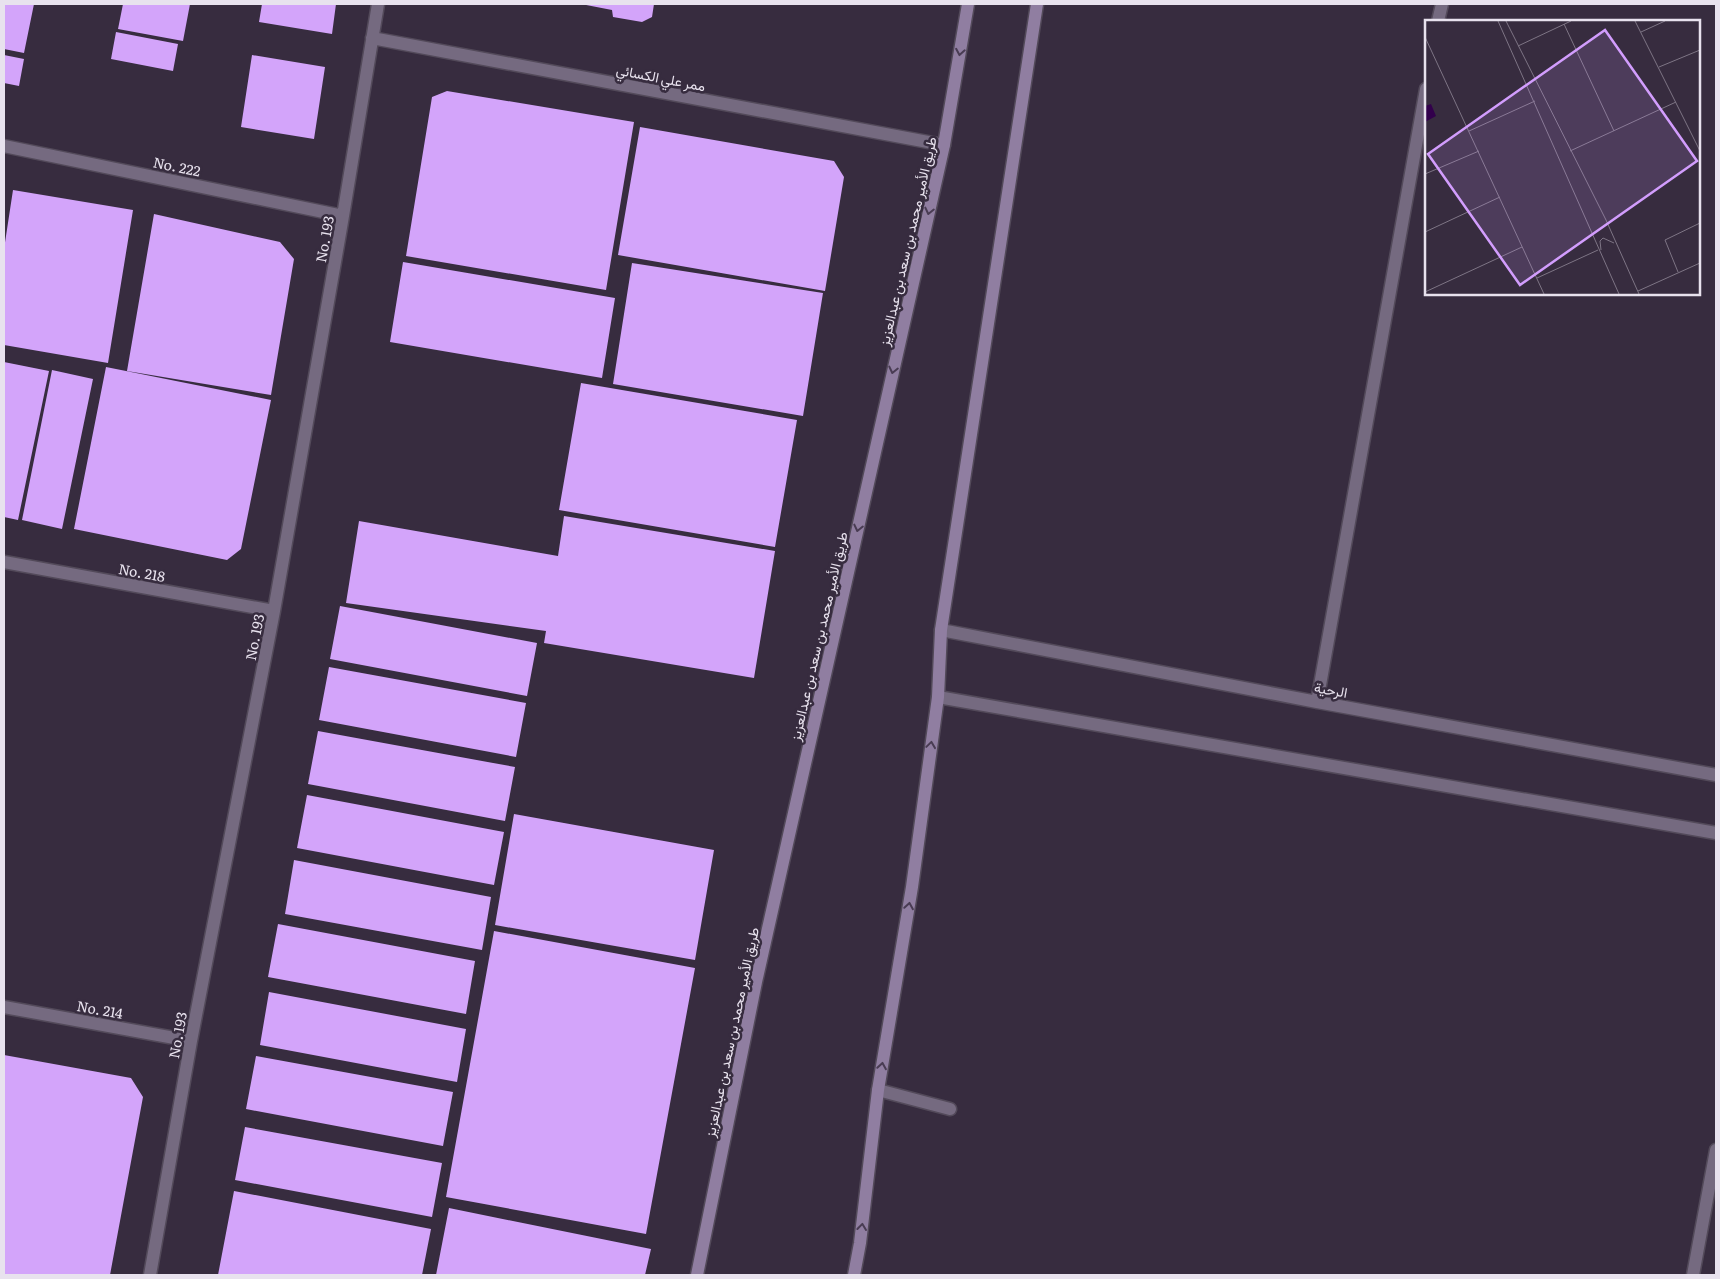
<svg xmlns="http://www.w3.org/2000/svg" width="1720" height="1279" font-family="Literata,Vazirmatn,serif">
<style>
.building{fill:#d3a4fa}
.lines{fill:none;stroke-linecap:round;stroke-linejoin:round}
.service-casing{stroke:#534a5a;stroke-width:15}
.minor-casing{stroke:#534a5a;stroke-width:15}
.secondary-casing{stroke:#534a5a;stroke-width:15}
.service{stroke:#756a80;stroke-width:12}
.minor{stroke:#756a80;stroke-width:12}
.secondary{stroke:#907ea1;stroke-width:12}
.oneway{stroke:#493c53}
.labels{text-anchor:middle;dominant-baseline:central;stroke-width:5;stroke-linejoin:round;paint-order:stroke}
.street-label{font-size:14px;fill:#e8e2ee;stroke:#372c3f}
.inset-road{fill:none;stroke:#7e7585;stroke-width:1}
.view{fill:#d29dfd;fill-opacity:0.15;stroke:#d29dfd;stroke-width:2.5}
.inset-edge{fill:none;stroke:#e8e2ee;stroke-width:2.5}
</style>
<rect width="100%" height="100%" fill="#372c3f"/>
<path class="building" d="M4 4H34L24 53 4 49Z
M123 4H190L183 41 118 29Z
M262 4H336L332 34 259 22Z
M581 4H654L652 17 642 22 613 17 612 10Z
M116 32 178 44 173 71 111 59Z
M4 55 24 59 19 86 4 83Z
M252 55 325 67 314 139 241 127Z
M447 91 634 122 606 290 406 256 432 97Z
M640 127 834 161 844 177 825 291 618 255Z
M13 190 133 210 108 363 4 345V249Z
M154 214 280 242 294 259 271 395 127 371Z
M403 262 615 298 602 378 390 342Z
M632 263 823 293 803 416 613 384Z
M4 362 49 371 18 520 4 517Z
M106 367 271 400 241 549 227 560 74 529Z
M52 370 93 379 62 529 22 520Z
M581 383 797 420 775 547 559 510Z
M564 516 775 551 754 678 544 643 546 631 346 603 359 521 558 556Z
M340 606 537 643 527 696 330 659Z
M329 667 526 703 516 757 319 720Z
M318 731 515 767 505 821 308 784Z
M307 795 504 832 494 885 297 848Z
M514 814 714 850 695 960 495 925Z
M294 860 491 897 482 950 285 914Z
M278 924 475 961 466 1014 268 977Z
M494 931 695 968 646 1234 446 1197Z
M269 992 466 1029 457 1082 260 1045Z
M4 1055 131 1078 143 1097 110 1275H4Z
M256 1056 453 1092 443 1146 246 1109Z
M245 1127 442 1163 432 1217 235 1180Z
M234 1191 431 1229 422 1275H218Z
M449 1208 651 1249 645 1275H436Z"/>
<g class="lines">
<defs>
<path id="service" d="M938 697 1716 833
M878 1090 950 1109
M1693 1275 1716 1150"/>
<path id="minor" d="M1438 21 1442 4
M372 38 944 145
M4 146 343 216
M4 562 274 611
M941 630 1317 702 1716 775
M1317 702 1426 89
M4 1007 191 1041
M150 1275 191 1041 274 611 343 216 378 4"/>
<path id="secondary" d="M697 1275 756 982 944 145 968 4
M854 1275 860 1243 878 1090 912 887 938 697 941 630 1037 4"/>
</defs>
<use href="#service" class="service-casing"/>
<use href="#minor" class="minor-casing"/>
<use href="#secondary" class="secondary-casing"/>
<use href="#service" class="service"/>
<use href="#minor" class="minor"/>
<use href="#secondary" class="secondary"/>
</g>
<defs><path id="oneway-chevron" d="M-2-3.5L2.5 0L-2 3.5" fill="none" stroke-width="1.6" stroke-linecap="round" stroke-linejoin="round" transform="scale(1.25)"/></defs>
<g class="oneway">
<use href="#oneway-chevron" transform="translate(960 52) rotate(100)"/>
<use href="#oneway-chevron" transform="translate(929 211) rotate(103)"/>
<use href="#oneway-chevron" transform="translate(893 370) rotate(103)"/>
<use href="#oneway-chevron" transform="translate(858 528) rotate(103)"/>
<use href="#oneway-chevron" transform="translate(931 745) rotate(-82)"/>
<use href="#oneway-chevron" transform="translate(909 906) rotate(-81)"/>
<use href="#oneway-chevron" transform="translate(882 1066) rotate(-81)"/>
<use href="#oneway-chevron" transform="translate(862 1227) rotate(-83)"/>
</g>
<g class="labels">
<g class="street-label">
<text transform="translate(661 77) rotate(11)">ممر علي الكسائي</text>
<text transform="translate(177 166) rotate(12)">No. 222</text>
<text transform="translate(324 239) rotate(-80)">No. 193</text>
<text transform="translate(907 241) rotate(-77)">طريق الأمير محمد بن سعد بن عبدالعزيز</text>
<text transform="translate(142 572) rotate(10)">No. 218</text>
<text transform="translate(818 636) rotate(-77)">طريق الأمير محمد بن سعد بن عبدالعزيز</text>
<text transform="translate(254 637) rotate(-79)">No. 193</text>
<text transform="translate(1331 689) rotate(10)">الرحية</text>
<text transform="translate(100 1009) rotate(10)">No. 214</text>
<text transform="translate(731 1032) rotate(-78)">طريق الأمير محمد بن سعد بن عبدالعزيز</text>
<text transform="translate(177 1035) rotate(-80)">No. 193</text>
</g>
</g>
<g transform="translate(1425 20)">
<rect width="275" height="275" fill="#372c3f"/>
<path d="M6 84 11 96 0 102V86Z" fill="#32004c"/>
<path class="inset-road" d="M73 1 194 274M81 1 181 200 214 274M210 1 275 131M139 4 189 111M216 12 240 1M0 17 119 274M93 26 146 1M234 47 275 30M44 111 110 81M145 131 251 82M0 154 54 131M0 212 75 177M176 230 175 221 178 218 189 223M253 252 240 220 275 203M112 258 173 230M213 271 275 243M0 272 97 227"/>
<path class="view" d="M180 10 272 141 95 265 3 134Z"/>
<rect width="275" height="275" class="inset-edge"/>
</g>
<rect width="1720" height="1279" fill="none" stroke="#e8e2ee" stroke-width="10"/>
</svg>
